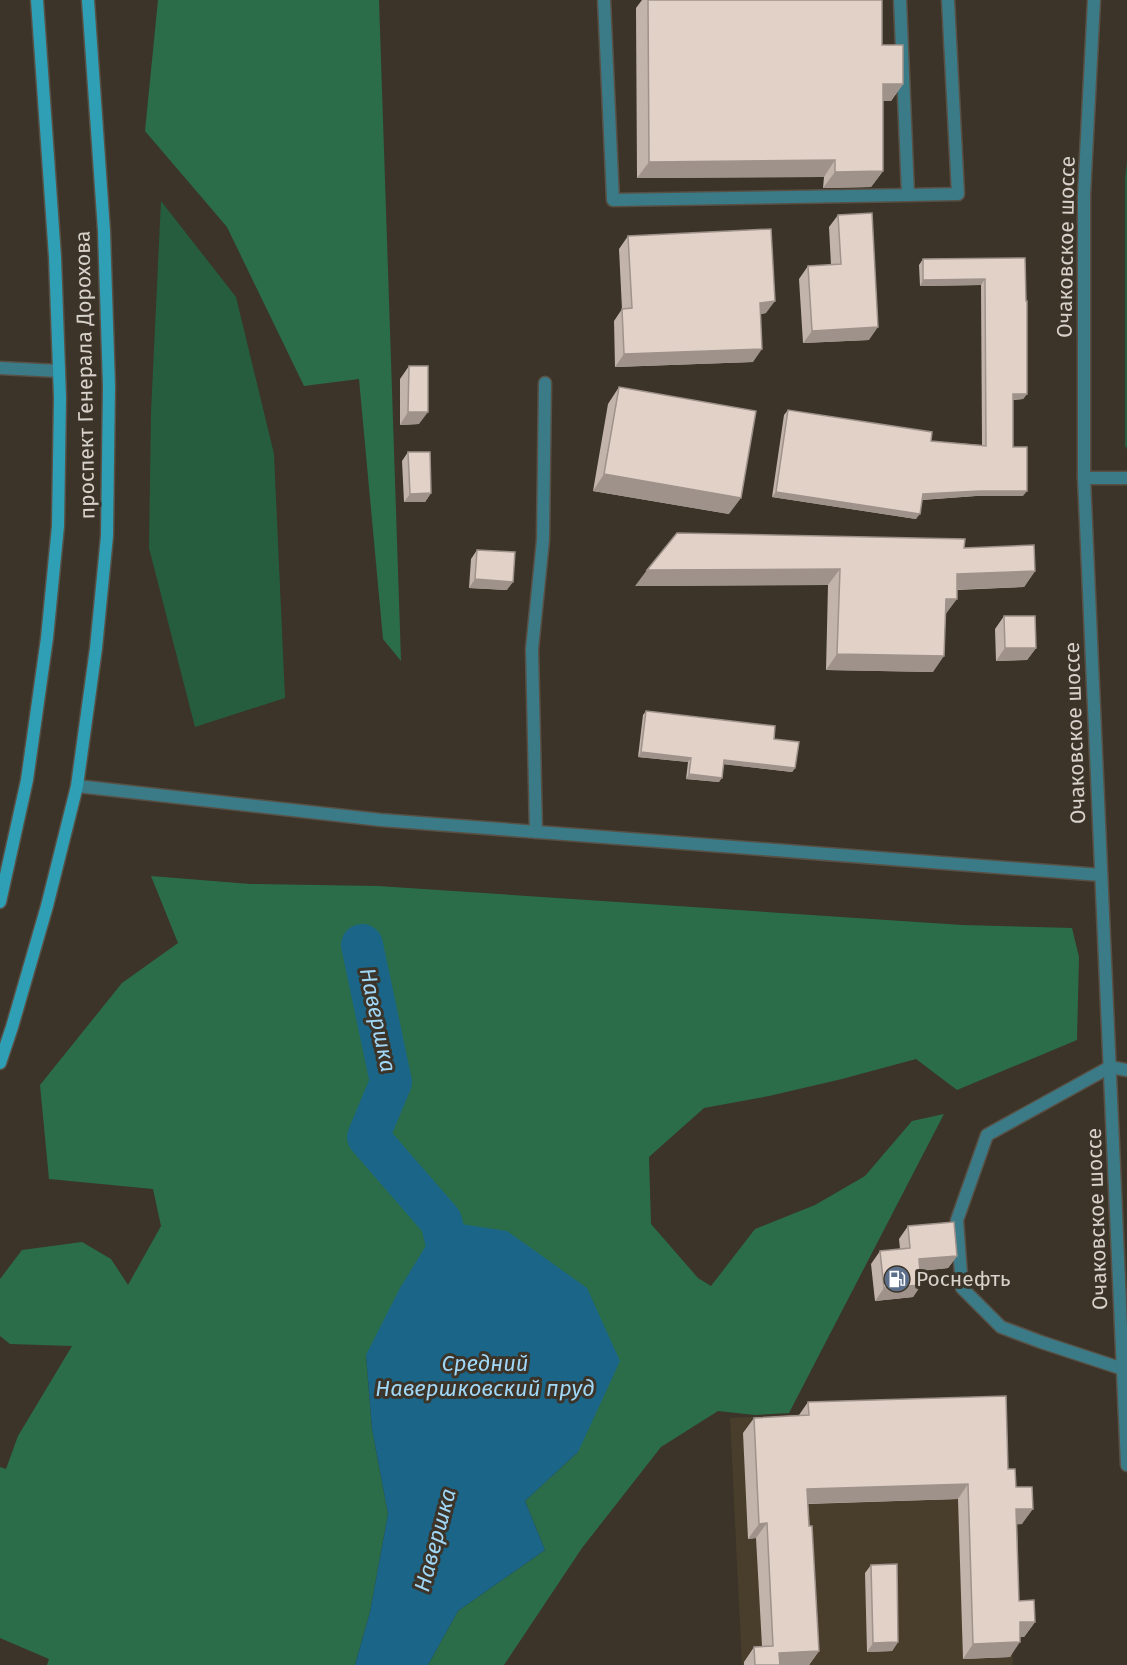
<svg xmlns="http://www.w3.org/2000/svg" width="1127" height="1665" font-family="'Fira Sans',sans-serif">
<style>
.built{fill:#493e2c}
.green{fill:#265d3e}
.forest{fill:#2b6d49}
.water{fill:#1b6588}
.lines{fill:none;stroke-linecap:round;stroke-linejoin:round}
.river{stroke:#1b6588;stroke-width:42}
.service-casing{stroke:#585045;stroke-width:15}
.minor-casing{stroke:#585045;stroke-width:15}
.tertiary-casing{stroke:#585045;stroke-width:15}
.secondary-casing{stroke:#585045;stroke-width:15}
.service{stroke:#3b7a87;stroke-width:12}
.minor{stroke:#3b7a87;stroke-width:12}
.tertiary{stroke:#3b7a87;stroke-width:12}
.secondary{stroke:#2e9fb5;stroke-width:12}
.wall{fill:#c2b4ab}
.shaded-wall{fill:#9e928b}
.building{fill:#e2d1c7;stroke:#9e928b;stroke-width:1.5}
.labels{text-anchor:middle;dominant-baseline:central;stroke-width:6;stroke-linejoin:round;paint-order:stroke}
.street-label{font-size:21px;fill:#d7d2cb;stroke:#3c3428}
.poi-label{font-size:21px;fill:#d7d2cb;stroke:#3c3428;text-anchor:start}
.water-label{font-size:22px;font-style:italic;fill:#a0d7f7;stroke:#3c3428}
</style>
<rect width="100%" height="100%" fill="#3c3428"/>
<path class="built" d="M1001 1404 1005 1501 1022 1500 1023 1525 1007 1526 1013 1665H742L730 1418Z"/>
<path class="green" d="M1127 162V449L1125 446V178Z
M161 201 236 297 274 454 285 698 195 727 149 548 151 412Z"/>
<path class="forest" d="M158 0H379L401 661 383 639 359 379 304 386 227 227 145 131Z
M151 876 250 884 378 886 962 925 1072 928 1079 957 1077 1040 957 1090 916 1059 842 1079 769 1096 704 1108 649 1157 651 1224 698 1278 711 1286 755 1229 815 1205 865 1176 912 1121 944 1114 789 1413 755 1415 718 1411 661 1447 582 1548 504 1665H428L458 1611 545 1550 525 1501 578 1452 366 1355 372 1429 388 1514 370 1612 355 1665H47L49 1659 0 1638V1467L6 1469 18 1436 72 1346 10 1344 0 1336V1279L22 1250 82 1242 111 1259 128 1285 161 1226 153 1189 49 1179 40 1085 122 983 178 943Z"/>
<path class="water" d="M441 1221 507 1231 587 1288 620 1361 578 1452 525 1501 545 1550 458 1611 428 1665H355L370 1612 388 1514 372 1429 366 1355 400 1288Z"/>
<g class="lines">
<path class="river" d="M362 945 391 1082 368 1137 441 1221 455 1277"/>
<defs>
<path id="service" d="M604 0 613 200 908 195 900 0
M908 195 958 194 948 0
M0 368 59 371
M1084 478H1127
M536 832 532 649 543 540 545 383
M1110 1067 987 1135 957 1220 962 1288 1001 1327 1041 1342 1123 1369"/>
<path id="minor" d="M77 786 381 820 1101 875
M1110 1067 1127 1070"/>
<path id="tertiary" d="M1094 0 1084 195V478L1127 1465"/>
<path id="secondary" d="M0 902 27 780 47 638 58 526 60 398 55 257 37 0
M0 1063 12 1027 47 906 77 786 96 648 107 536 109 386 104 231 88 0"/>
</defs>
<use href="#service" class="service-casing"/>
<use href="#minor" class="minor-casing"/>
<use href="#tertiary" class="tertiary-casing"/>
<use href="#secondary" class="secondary-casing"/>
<use href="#service" class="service"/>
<use href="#minor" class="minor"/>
<use href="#tertiary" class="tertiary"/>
<use href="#secondary" class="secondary"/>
</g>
<path class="wall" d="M642 0H882V45L903 84 891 101H883V171L871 187 823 188 824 177 637 178 636 8Z
M838 215 869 340 803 343 799 279 808 266 831 265 829 227Z
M628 236 766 313 760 314 753 362 615 367 614 321 622 309 619 249Z
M1025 258 1027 394 1023 399 1013 400V447L1023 496H976L922 500 916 519 772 497 784 415 788 410 931 441 982 445 981 285 920 286 919 265 923 259Z
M409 366 419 424 400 425V379Z
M619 387 729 514 593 491 608 404Z
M408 452 431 493 425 502H404L402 461Z
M964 548 1035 571 1024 587 957 590 945 615 933 672 826 670 828 585 635 586Z
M477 550 507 590 469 588 471 559Z
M1004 616 1036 648 1027 660 996 661 995 629Z
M646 711 795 768 792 772 724 764 719 782 686 779 688 762 638 757 643 715Z
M908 1226 957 1256 948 1268 920 1271 921 1285 913 1297 875 1301 871 1264 880 1251 900 1249 899 1239Z
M808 1402 1008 1469 1016 1487 1022 1524H1017L1019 1601 1035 1622 1024 1637H1020L1010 1657 963 1659 958 1499 808 1504 819 1651 809 1665H744V1662L754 1647 762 1646 756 1538 748 1539 743 1433 754 1418 799 1415Z
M871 1565 898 1642 892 1651 867 1652 865 1573Z"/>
<path class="shaded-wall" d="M883 84H903L891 101H871Z
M835 160 824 177 637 178 649 162Z
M883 171 871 187 823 188 835 172Z
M985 279 981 285 920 286 923 280Z
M775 301 766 313 751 316 760 303Z
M878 327 869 340 803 343 812 331Z
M762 349 753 362 615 367 624 354Z
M1013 394H1027L1023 399 1009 400Z
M408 412H428L419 424 400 425Z
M604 474 741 498 729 514 593 491Z
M980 491H1027L1023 496H976L919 500 923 494Z
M776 492 920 514 916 519 772 497Z
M431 493 425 502H404L410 494Z
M840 569 828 585 635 586 647 570Z
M1035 571 1024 587 946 590 957 574Z
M475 579 513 582 507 590 469 588Z
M946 599H957L945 615Z
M1005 648H1036L1027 660 996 661Z
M837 654 944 656 933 672 826 670Z
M641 752 691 758 688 762 638 757Z
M724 760 795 768 792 772 721 764Z
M689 774 722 778 719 782 686 779Z
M957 1256 948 1268 910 1272 919 1259Z
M921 1285 913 1297 875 1301 884 1288Z
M968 1484 958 1499 796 1504 807 1489Z
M1016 1509H1033L1022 1524 1006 1525Z
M767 1523 756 1538 748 1539 759 1524Z
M1020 1622H1035L1024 1637H1009Z
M898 1642 892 1651 867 1652 873 1643Z
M1020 1642 1010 1657 963 1659 973 1644Z
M819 1651 809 1665H771L779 1653Z"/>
<path class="building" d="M648 0H882V45H903V84H883V171L835 172V160L649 162Z
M872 213 878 327 812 331 808 266 841 264 838 215Z
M771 229 775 301 760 303 762 349 624 354 622 309 632 308 628 236Z
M1025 258 1026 301H1027V394H1013V447H1027V491H980L923 494 920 514 776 492 788 410 932 432 931 441 986 446 985 279 923 280V259Z
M409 366H428V412H408Z
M619 387 756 411 741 498 604 474Z
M408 452H430L431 493 410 494Z
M677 533 965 539 964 548 1034 545 1035 571 957 574V599H946L944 656 837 654 840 569 647 570Z
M477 550 515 552 513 582 475 579Z
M1004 616H1035L1036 648H1005Z
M646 711 775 726 774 739 799 742 795 768 724 760 722 778 689 774 691 758 641 752Z
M954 1222 957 1256 919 1259 921 1285 884 1288 880 1251 910 1248 908 1226Z
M1006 1396 1008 1469H1015L1016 1487H1032L1033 1509H1016L1019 1601 1034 1600 1035 1622H1020V1642L973 1644 968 1484 807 1489 809 1526H812L819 1651 779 1653 780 1665H755L754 1647 773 1646 767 1523 759 1524 754 1418 809 1415 808 1402Z
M897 1564 898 1642 873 1643 871 1565Z"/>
<defs>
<symbol id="fuel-disc" viewBox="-11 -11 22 22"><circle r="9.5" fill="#5c6f8a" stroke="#3c3428"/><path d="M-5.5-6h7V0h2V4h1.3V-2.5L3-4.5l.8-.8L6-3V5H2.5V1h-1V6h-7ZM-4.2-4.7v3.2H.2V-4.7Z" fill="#fff"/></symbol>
</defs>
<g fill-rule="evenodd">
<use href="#fuel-disc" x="882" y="1264" width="30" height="30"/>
</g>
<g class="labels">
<g class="street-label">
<text transform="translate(1066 247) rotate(-89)">Очаковское шоссе</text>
<text transform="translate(85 375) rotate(-91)">проспект Генерала Дорохова</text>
<text transform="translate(1075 733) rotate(-92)">Очаковское шоссе</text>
<text transform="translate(1097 1219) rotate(-92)">Очаковское шоссе</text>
</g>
<g class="poi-label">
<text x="916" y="1279">Роснефть</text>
</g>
<g class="water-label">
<text transform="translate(378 1020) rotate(78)">Навершка</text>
<text x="485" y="1363">Средний<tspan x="485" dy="25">Навершковский пруд</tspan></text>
<text transform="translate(435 1540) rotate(-75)">Навершка</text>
</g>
</g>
</svg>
